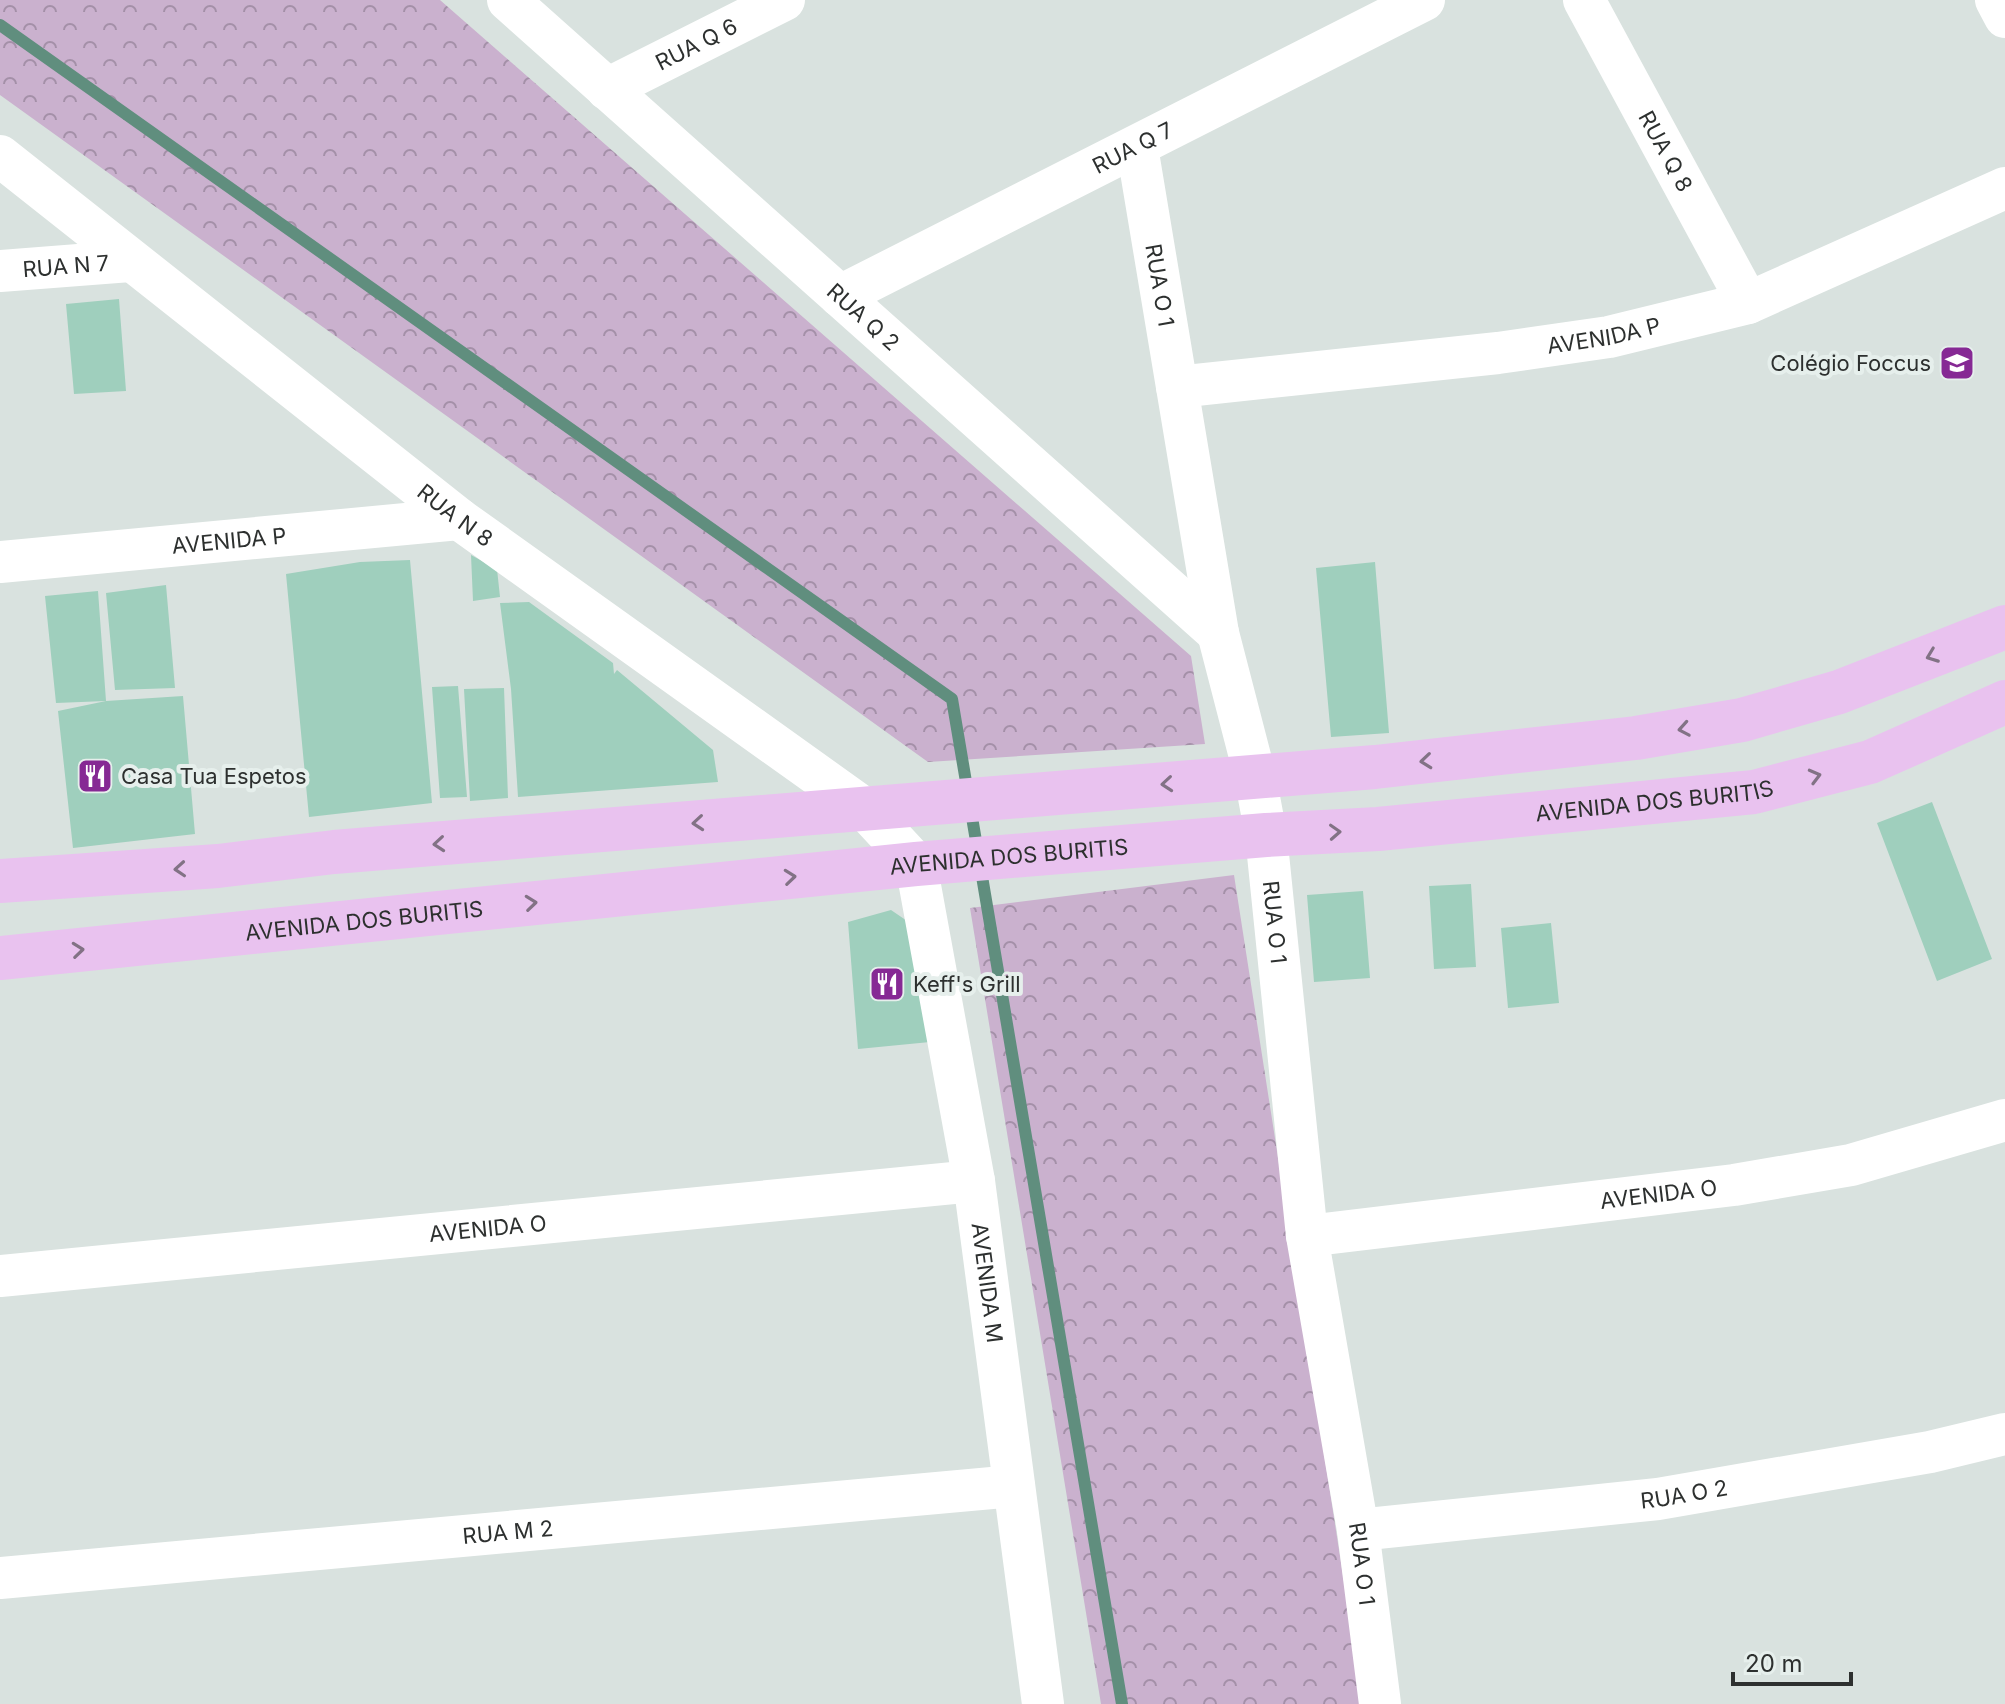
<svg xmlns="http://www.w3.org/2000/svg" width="2005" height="1704" font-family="Inter,sans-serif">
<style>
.forest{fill:url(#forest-crowns)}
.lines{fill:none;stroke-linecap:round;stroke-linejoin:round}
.stream{stroke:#608e7e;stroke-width:12}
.building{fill:#9fcfbd}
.minor{stroke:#fff;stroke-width:42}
.major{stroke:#e9c2ef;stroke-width:44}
.oneway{stroke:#827285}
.labels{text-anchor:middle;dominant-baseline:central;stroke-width:8;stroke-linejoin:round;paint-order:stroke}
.street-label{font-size:22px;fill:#2d302f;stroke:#e6efec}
.poi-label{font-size:22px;fill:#2d302f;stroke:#e6efec;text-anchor:start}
</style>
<defs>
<pattern id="forest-crowns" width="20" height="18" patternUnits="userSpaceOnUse" patternTransform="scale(2)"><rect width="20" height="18" fill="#cab1ce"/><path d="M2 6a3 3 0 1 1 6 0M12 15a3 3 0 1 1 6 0" fill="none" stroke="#a490a8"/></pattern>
</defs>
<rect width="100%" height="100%" fill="#d9e2df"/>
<path class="forest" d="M0 0H440L1191 656 1205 744 928 762 0 95Z
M1234 875 1363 1704H1101L970 908Z"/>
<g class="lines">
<path class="stream" d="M0 25 952 699 1122 1704"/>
</g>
<path class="building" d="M119 299 126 391 74 394 66 304Z
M471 555 497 569 500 597 473 601Z
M410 560 432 803 309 817 286 574 360 562Z
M1375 562 1389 733 1331 737 1316 568Z
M166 585 175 688 115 690 106 593Z
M98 591 106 701 183 696 195 834 73 848 58 711 106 701 56 703 45 596Z
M529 602 613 663 614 674 617 670 713 750 718 782 518 797 511 689 500 603Z
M458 686 467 797 440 798 432 687Z
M504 688 508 798 470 801 464 689Z
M1932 802 1992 959 1937 981 1877 823Z
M1471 884 1476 967 1434 969 1429 886Z
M1363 891 1370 978 1314 982 1307 895Z
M891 910 913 925 930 1042 858 1049 848 922Z
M1551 923 1559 1003 1508 1008 1501 928Z"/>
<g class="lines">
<g class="minor">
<path id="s1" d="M508 0 1218 633"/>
<path id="s2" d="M1584 0 1748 303"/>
<path d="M1996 0 2005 17"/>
<path id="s3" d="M607 89 784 0"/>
<path id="s4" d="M1137 147 1218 633 1255 776 1266 835 1307 1236 1358 1530 1380 1704"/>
<path id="s5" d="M0 156 459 519 865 809 916 864 974 1181 1043 1704"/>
<path id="s6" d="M0 271 130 261"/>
<path id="s7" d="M840 296 1424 0"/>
<path id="s8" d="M1177 387 1498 353 1609 337 1748 303 2005 188"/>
<path id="s9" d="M0 562 459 519"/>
<path id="s10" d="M1307 1236 1734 1185 1851 1165 2005 1120"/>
<path id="s11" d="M0 1276 974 1181"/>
<path id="s12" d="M1358 1530 1658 1499 1930 1452 2005 1434"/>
<path id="s13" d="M0 1578 1014 1486"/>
</g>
<g class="major">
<path d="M0 881 218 866 334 852 1375 767 1636 738 1742 720 1839 692 2005 627"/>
<path id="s14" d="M0 958 916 864 1266 835 1378 829 1754 792 1870 762 2005 702"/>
</g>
</g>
<defs><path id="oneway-chevron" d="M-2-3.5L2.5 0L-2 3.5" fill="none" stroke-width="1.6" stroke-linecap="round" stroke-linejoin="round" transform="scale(2)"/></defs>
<g class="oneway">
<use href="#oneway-chevron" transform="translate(1932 656) rotate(159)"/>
<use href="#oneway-chevron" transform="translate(1684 729) rotate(170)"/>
<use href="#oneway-chevron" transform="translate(1426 761) rotate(174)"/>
<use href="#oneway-chevron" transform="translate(1815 776) rotate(-15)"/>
<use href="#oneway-chevron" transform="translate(1167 784) rotate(175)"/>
<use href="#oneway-chevron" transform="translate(698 823) rotate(175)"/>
<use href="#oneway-chevron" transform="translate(1335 832) rotate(-3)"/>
<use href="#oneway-chevron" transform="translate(439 844) rotate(175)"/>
<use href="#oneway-chevron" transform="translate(180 869) rotate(176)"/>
<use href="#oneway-chevron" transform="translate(790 877) rotate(-6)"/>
<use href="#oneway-chevron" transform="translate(531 903) rotate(-6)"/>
<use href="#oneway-chevron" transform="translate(78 950) rotate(-6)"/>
</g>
<defs>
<symbol id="school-square" viewBox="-11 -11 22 22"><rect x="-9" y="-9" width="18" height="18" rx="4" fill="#862994" stroke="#e6efec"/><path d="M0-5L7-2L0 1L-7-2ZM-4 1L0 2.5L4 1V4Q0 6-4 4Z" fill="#fff"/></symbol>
<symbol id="restaurant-square" viewBox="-11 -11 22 22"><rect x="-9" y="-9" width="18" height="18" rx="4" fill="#862994" stroke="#e6efec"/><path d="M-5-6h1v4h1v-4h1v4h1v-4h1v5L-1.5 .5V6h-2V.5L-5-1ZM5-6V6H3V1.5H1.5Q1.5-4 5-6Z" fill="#fff"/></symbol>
</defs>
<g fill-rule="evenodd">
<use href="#school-square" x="1937" y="343" width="40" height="40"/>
<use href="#restaurant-square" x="75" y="756" width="40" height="40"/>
<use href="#restaurant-square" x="867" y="964" width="40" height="40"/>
</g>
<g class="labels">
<g class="street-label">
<text stroke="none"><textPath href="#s3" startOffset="100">RUA Q 6</textPath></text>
<text stroke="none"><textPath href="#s7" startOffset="328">RUA Q 7</textPath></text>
<text stroke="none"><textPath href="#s2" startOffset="172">RUA Q 8</textPath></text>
<text stroke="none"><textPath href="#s6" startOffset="66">RUA N 7</textPath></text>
<text stroke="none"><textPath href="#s4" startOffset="140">RUA O 1</textPath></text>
<text stroke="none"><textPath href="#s1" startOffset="476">RUA Q 2</textPath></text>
<text stroke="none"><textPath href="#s8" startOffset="430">AVENIDA P</textPath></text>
<text stroke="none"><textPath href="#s5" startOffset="580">RUA N 8</textPath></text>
<text stroke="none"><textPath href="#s9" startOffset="230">AVENIDA P</textPath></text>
<text stroke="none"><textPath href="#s14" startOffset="1662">AVENIDA DOS BURITIS</textPath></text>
<text stroke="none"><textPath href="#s14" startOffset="1014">AVENIDA DOS BURITIS</textPath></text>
<text stroke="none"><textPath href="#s14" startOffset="366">AVENIDA DOS BURITIS</textPath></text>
<text stroke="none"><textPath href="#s4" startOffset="788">RUA O 1</textPath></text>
<text stroke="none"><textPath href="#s10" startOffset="354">AVENIDA O</textPath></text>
<text stroke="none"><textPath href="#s11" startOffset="490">AVENIDA O</textPath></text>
<text stroke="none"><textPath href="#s5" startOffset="1584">AVENIDA M</textPath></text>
<text stroke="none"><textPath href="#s12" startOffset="328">RUA O 2</textPath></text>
<text stroke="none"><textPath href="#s13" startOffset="510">RUA M 2</textPath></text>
<text stroke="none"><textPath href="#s4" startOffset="1436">RUA O 1</textPath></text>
</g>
<g class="poi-label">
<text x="1931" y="363" text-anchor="end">Colégio Foccus</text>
<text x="121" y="776">Casa Tua Espetos</text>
<text x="913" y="984">Keff's Grill</text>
</g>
</g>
<path d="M1733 1672v12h118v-12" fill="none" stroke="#2d302f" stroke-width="4"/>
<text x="1745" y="1672" font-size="24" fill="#2d302f" stroke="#e6efec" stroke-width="6" paint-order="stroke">20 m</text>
</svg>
